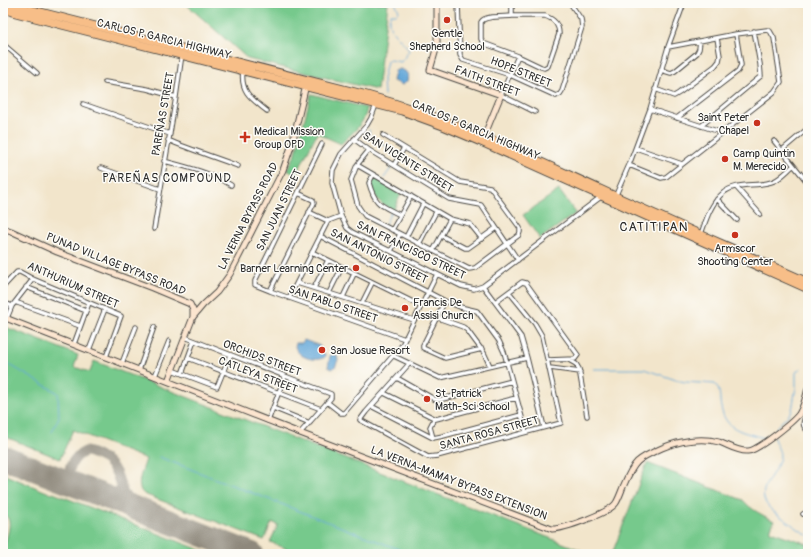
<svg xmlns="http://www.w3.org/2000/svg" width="811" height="557" font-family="Pangolin,sans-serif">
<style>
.green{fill:#76c98c;stroke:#507a5c}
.water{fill:#65a8d9;stroke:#486a82}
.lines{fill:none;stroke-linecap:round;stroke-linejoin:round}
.stream{stroke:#65a8d9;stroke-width:1}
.taxiway{stroke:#8e887b;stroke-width:10}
.runway{stroke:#8e887b;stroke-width:24}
.street-casing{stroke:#494743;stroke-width:5.5}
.secondary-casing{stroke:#494743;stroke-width:7}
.highway-casing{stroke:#494743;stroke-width:9}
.street{stroke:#fff;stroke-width:3.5}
.secondary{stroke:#fce5cf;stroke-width:5}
.highway{stroke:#f7be88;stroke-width:7}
.poi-dot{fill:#c8321e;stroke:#fdfcf7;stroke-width:1.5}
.labels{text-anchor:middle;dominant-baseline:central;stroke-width:3;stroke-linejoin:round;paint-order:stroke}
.poi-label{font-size:11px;fill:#2b2b2b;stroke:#fdfcf7;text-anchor:start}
.street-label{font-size:11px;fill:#2b2b2b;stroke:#fdfcf7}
.neighbourhood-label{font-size:12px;letter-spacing:1px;fill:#2b2b2b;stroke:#fdfcf7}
.quarter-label{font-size:13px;letter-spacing:1px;fill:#2b2b2b;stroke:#fdfcf7}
</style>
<rect width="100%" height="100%" fill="#fdfcf7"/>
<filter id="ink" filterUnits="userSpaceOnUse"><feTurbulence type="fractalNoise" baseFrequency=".025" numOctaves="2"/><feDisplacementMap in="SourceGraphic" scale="8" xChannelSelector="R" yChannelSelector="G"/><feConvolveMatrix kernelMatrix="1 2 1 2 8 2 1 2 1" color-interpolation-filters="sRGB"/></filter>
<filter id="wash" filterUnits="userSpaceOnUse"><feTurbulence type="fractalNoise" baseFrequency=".012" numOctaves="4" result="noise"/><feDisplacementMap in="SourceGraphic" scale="16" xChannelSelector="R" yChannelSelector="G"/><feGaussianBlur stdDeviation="0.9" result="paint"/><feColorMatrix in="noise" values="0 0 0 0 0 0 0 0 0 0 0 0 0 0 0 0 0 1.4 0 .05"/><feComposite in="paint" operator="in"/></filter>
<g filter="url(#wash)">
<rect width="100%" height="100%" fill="#f2e5cb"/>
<path class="green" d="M185 3H388L377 90 248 59Z
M311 94 367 108C365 124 352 133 341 144L317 133 296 175 287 170 296 153Z
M374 176 401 194 393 211C378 202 375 199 370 182Z
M559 190 576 213 540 239 523 215Z
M3 326 78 355 74 367 90 372 94 361 591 554H300L270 542 278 525 272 522 264 540 144 494C134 486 143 470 146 459L73 430 60 459 6 437 3 444Z
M647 463 743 500C751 510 763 515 774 521L770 531 808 544 807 554H612Z
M3 474 52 494 53 493 211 554H3C3 542 17 520 3 514Z"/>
<path class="water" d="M400 69 405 71 408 75 407 81 403 85 393 81 395 71Z
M304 340 320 346 321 351 325 354V357C315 363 297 357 295 346L296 343H302Z
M332 354 337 356 338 360 335 367 332 369 328 367 330 356Z"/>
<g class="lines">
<path class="stream" d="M384 95 383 79 387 61 390 60 401 62 409 51C405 40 382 29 391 14H396L399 11 395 3
M369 130 370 136 398 154
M384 178 392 167
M385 224 391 212
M3 361 58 393 59 417 52 432
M594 369H644L676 380 685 382 715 384C719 388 720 395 720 401 723 432 743 431 767 439
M774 433 778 425 787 417 792 410 796 387V373L797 371 801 368
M774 438C775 444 780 449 780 456 778 476 748 491 774 512L807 535
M159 457 411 554"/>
<path class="taxiway" d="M106 497C98 496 89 499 82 495 61 484 67 459 86 451 93 454 102 456 108 462 125 478 115 497 141 511"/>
<path class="runway" d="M6 458 252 554"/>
</g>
</g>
<g filter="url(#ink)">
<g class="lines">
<defs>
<path id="street" d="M512 3V16
M458 4 460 55 463 60 510 75 556 96 560 94 562 91 582 27 581 19 570 3
M512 16H545C554 19 559 25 559 34L548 66 544 68 541 67 518 56 483 43 481 39V22C485 15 504 17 512 16Z
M3 44 37 73
M518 56 501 95 535 112
M661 70 671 73 675 71 697 53 699 49 700 41
M243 71C240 92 252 99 267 111
M105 82 147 89 176 97
M655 89 674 96 679 93 715 66 719 61 720 56 717 38
M83 104 170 134
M376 105 371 118 367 125 341 154 333 170 332 183 341 216 347 228 352 232 461 286 474 289 483 286 602 196
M650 109 723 133
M677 118 738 71 741 65 736 34
M701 126 761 76 760 64 754 31
M354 139 369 150 449 199 481 205 518 260
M168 140C191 150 215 157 238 166
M774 141 808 183
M322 144 255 281V285L270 291 405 339
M636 148 682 164
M369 150 357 165 351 180 358 206 365 216 469 269 475 268 519 235 520 232V228L490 187 460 182 383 135
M781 151 807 129
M164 161C187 167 211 173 231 185
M357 165 450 219 470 224 482 239
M394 165 404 148
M629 165 661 178 666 177 774 92 781 82 774 38 770 31 767 30 736 34 668 47
M101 168 160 189
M373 175 369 183C375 205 381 205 400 215
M736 187 760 214
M615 197 629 165 650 109 668 47 684 3
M717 199 737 220
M309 212 328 221
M154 229 176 97 182 54
M392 230 411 196
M701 234C706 220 711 203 723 193 737 181 758 188 774 181 781 178 787 171 793 166
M320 236 445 301 460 307 477 311 499 341 504 352 526 432
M442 236 465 248H468L496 228
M406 237 423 204
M419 244 436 212
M391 251 400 234
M433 251 450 219
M312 252 421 306
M297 283 414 320
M483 286 521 337 527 358 544 427
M3 287 17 272H20L33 279 121 316 106 357
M26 287 86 311
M314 288 328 260
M270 291 314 203 313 200 298 193
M329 293 342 267
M343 297 354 274
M289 298 328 221 341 216
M445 301 423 345V348L445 358 482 349
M3 302 12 306
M15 302 80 326
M495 302 522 282 526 283 578 355 575 359 548 360
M362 303 372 283
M7 318 12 306 33 279
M438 318 463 327 467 330 484 353 490 366
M185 337 331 394V398L300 433
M74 344 89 303
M89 350 105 309
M394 356 440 378 527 358
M188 358 321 409
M569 360 576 364 579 369 587 416
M122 363 136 327
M409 364 366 412 360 420 428 457 437 456 561 423 542 336 535 324 509 292
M550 368 580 372
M139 370 154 327
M172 370 217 387 230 355
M182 374 194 341
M155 376 169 341
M397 378 434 399 439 400 512 381
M384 393 436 419 516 398
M327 402 341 413H344L402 345 437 274
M371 406 433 438 443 436 521 415
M273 408 310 423
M808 412C804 420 800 424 808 431
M268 421 285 376
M433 438 430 427 434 419
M803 514 808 511"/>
<path id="secondary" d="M437 3V46L430 70 501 95 483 139
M3 228 11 231 57 252 152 288 190 304 193 310V317L168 381
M3 317 300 433 552 529C564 529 609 513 616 503 619 498 621 492 623 487 634 461 637 459 662 448 679 441 701 437 719 442 728 445 738 452 748 451 757 451 793 422 799 414 804 406 806 397 808 388
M193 317 203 305 217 292 230 274 283 170 292 144 306 85"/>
<path id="highway" d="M3 6 13 5 367 95C448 117 524 154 600 189 669 221 739 251 808 282
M3 8 12 12 62 25 402 111 443 126 481 142 808 289"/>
</defs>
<use href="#street" class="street-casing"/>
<use href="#secondary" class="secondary-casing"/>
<use href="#highway" class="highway-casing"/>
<use href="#street" class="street"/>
<use href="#secondary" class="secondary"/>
<use href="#highway" class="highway"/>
</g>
</g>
<g class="poi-dot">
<circle cx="447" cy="20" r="4"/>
<circle cx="757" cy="123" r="4"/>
<path d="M243 131h4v4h4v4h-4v4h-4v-4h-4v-4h4z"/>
<circle cx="725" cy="159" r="4"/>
<circle cx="735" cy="235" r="4"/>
<circle cx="356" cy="268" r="4"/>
<circle cx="405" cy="308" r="4"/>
<circle cx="322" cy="350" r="4"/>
<circle cx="427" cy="399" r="4"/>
</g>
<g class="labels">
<g class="poi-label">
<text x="447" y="33" text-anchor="middle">Gentle<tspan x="447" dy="13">Shepherd School</tspan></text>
<text x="749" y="117" text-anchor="end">Saint Peter<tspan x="749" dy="13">Chapel</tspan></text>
<text x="254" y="131">Medical Mission<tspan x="254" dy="13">Group OPD</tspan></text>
<text x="733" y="153">Camp Quintin<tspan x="733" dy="13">M. Merecido</tspan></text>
<text x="735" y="248" text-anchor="middle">Armscor<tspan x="735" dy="13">Shooting Center</tspan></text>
<text x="348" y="268" text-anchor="end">Barner Learning Center</text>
<text x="413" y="302">Francis De<tspan x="413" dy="13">Assisi Church</tspan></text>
<text x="330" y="350">San Josue Resort</text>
<text x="435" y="393">St. Patrick<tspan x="435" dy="13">Math-Sci School</tspan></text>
</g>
<g class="street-label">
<text transform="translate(164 39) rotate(14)">CARLOS P. GARCIA HIGHWAY</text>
<text transform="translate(521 72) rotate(22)">HOPE STREET</text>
<text transform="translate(487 81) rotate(21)">FAITH STREET</text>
<text transform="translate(163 114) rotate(-80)">PAREÑAS STREET</text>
<text transform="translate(476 130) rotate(23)">CARLOS P. GARCIA HIGHWAY</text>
<text transform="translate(408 162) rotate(32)">SAN VICENTE STREET</text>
<text transform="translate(279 210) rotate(-64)">SAN JUAN STREET</text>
<text transform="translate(248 216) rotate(-63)">LA VERNA BYPASS ROAD</text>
<text transform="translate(411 250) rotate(26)">SAN FRANCISCO STREET</text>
<text transform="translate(379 256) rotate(27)">SAN ANTONIO STREET</text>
<text transform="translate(116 264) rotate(22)">PUNAD VILLAGE BYPASS ROAD</text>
<text transform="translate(73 285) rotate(24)">ANTHURIUM STREET</text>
<text transform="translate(333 304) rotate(19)">SAN PABLO STREET</text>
<text transform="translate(262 358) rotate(21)">ORCHIDS STREET</text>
<text transform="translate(258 375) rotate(21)">CATLEYA STREET</text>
<text transform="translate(489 433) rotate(-15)">SANTA ROSA STREET</text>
<text transform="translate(459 483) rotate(21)">LA VERNA-MAMAY BYPASS EXTENSION</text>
</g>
<g class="neighbourhood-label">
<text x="167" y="178">PAREÑAS COMPOUND</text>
</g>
<g class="quarter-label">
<text x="654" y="227">CATITIPAN</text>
</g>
</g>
<rect width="811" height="557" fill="none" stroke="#fdfcf7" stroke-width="16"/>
</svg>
